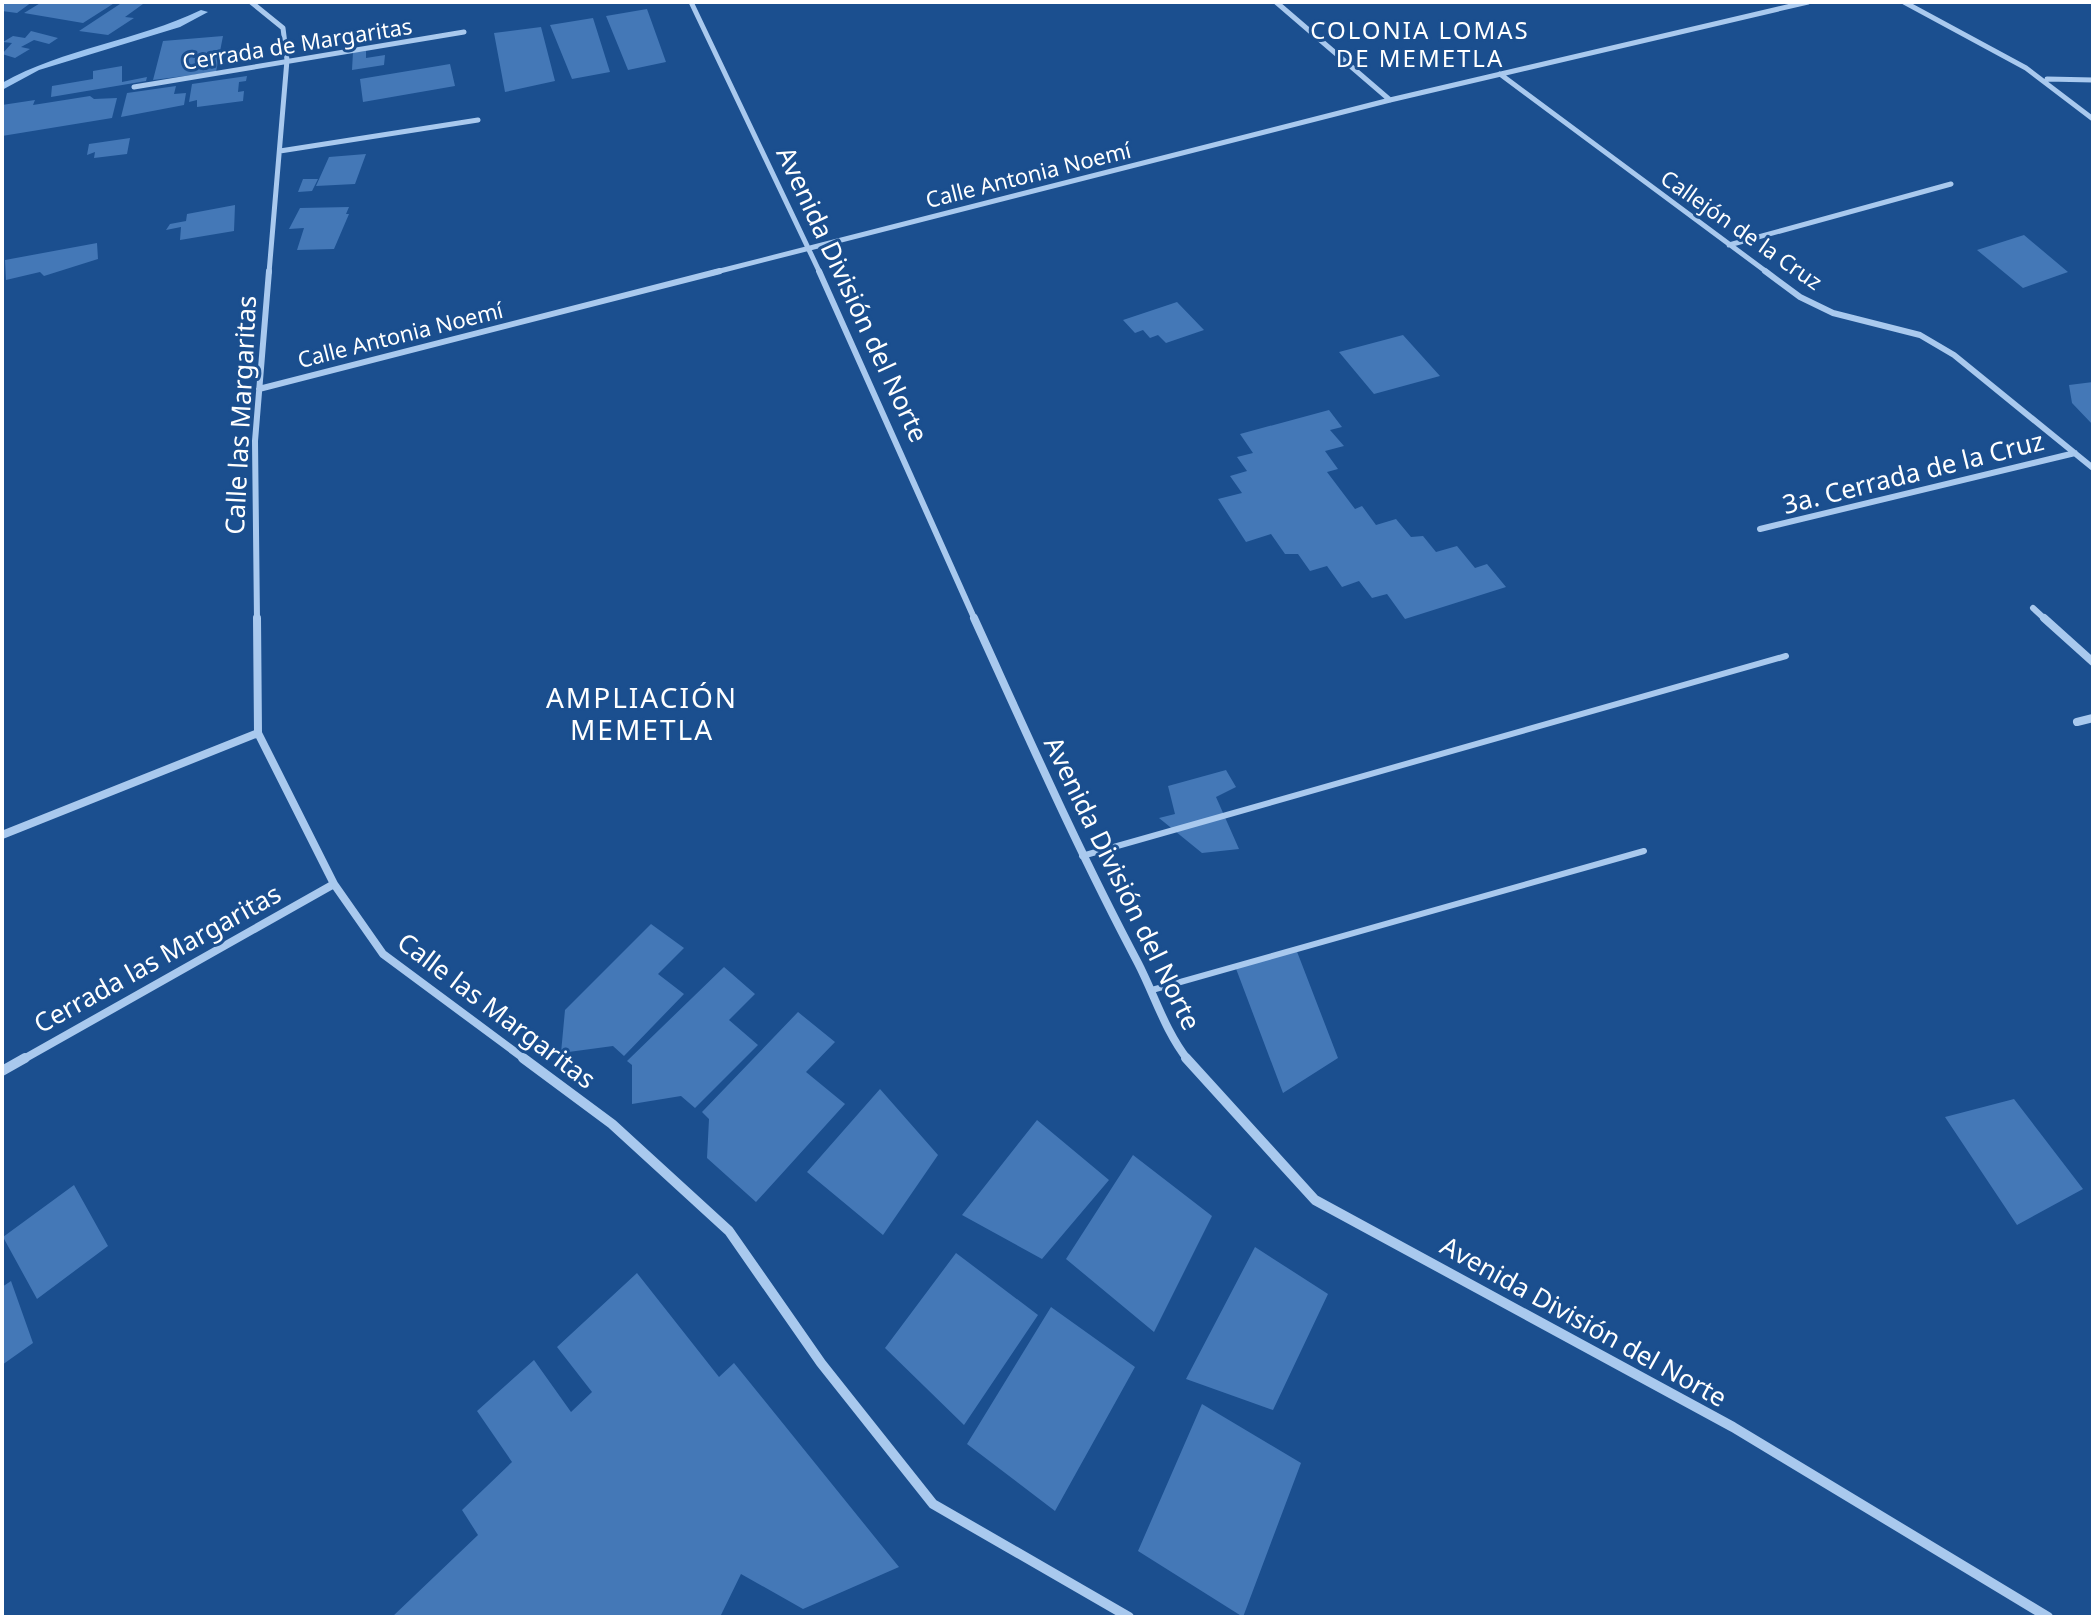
<svg xmlns="http://www.w3.org/2000/svg" width="2095" height="1619" font-family="'Noto Sans',sans-serif">
<style>
.lines{fill:none;stroke-linecap:round;stroke-linejoin:round}
.stream{fill:#9cc4f0;fill-rule:evenodd}
.building{fill:#4478b7}
.lane{stroke:#a9c9ee;stroke-width:6}
.street-far3{stroke:#a9c9ee;stroke-width:5}
.street-far2{stroke:#a9c9ee;stroke-width:6}
.street-far1{stroke:#a9c9ee;stroke-width:8}
.street{stroke:#a9c9ee;stroke-width:10}
.labels{text-anchor:middle;dominant-baseline:central;stroke-width:6;stroke-linejoin:round;paint-order:stroke}
.far-street-label{font-size:22px;fill:#fff;stroke:#1b4f8f}
.far-neighbourhood-label{font-size:24px;letter-spacing:2px;fill:#fff;stroke:#1b4f8f}
.street-label{font-size:26px;fill:#fff;stroke:#1b4f8f}
.neighbourhood-label{font-size:28px;letter-spacing:2px;fill:#fff;stroke:#1b4f8f}
</style>
<rect width="100%" height="100%" fill="#1b4f8f"/>
<g class="lines">
<path class="stream" d="M201 10 208 12 180 27 39 70 2 90V83C64 48 137 41 201 10Z"/>
</g>
<path class="building" d="M2 2H32L17 13 2 11Z
M42 2H116L83 23 24 13Z
M123 2 143 4 125 17 134 18 108 35 79 31Z
M647 9 666 62 628 70 606 16Z
M593 18 610 72 572 79 550 25Z
M541 27 555 81 505 92 494 33Z
M31 31 58 38 49 44 34 40 21 47 30 49 15 58 2 54 12 43 3 42 13 36 25 38Z
M223 36 216 72 153 80 163 41Z
M366 51V58L385 55 384 65 352 70 353 52Z
M450 64 455 86 363 102 360 79Z
M122 66V82L147 77 146 81 51 97 52 86 93 79V71Z
M247 76 246 81 239 82 238 92 244 91 243 101 197 107V100L189 102 192 84Z
M176 86 174 94 186 93 184 105 121 117 127 93Z
M90 96 94 99 117 98 112 118 2 136V105L35 100 33 105Z
M130 138 127 154 94 158 95 152 87 155 89 144Z
M366 154 355 184 316 186 329 157Z
M303 179H318L312 191 298 192Z
M235 205 234 231 180 240 181 227 166 230 170 224 186 221 187 214Z
M349 207 346 214H349L334 249 297 250 304 228 289 229 300 208Z
M2024 235 2068 272 2023 288 1977 250Z
M97 243 98 259 44 276 40 272 6 280 5 260Z
M1177 302 1204 330 1166 343 1158 335 1150 338 1143 330 1135 333 1123 320Z
M1403 335 1440 376 1374 394 1339 352Z
M2093 382V425L2072 403 2069 385Z
M1329 410 1342 427 1330 430 1344 446 1325 451 1338 469 1327 472 1355 509 1362 506 1376 525 1396 519 1411 537 1423 536 1436 552 1457 546 1475 568 1487 564 1506 587 1405 619 1387 594 1372 598 1359 581 1342 587 1327 566 1310 571 1298 554H1285L1271 534 1246 542 1218 499 1242 493 1230 476 1247 471 1237 457 1253 453 1240 434Z
M1226 770 1236 787 1216 797 1239 849 1202 853 1159 818 1175 814 1168 786Z
M651 924 684 948 658 974 684 994 624 1056 613 1046 561 1053 565 1010Z
M1296 949 1338 1058 1283 1093 1235 966Z
M724 967 755 994 729 1020 758 1045 695 1108 681 1096 632 1104V1065L627 1061Z
M798 1012 835 1042 806 1072 845 1104 756 1202 707 1158 709 1119 702 1112Z
M880 1089 938 1155 883 1235 807 1172Z
M2014 1099 2083 1189 2017 1225 1945 1117Z
M1037 1120 1109 1180 1042 1259 962 1215Z
M1133 1155 1212 1216 1154 1332 1066 1259Z
M74 1185 108 1246 37 1299 3 1237Z
M1255 1247 1328 1294 1273 1410 1186 1379Z
M956 1253 1038 1315 964 1425 885 1348Z
M637 1273 719 1377 734 1363 899 1567 803 1609 741 1574 720 1617H392L478 1535 462 1510 512 1462 477 1411 534 1360 571 1412 592 1392 557 1347Z
M11 1281 33 1343 2 1365V1287Z
M1051 1307 1135 1367 1055 1511 967 1444Z
M1202 1404 1301 1463 1243 1617 1138 1551Z"/>
<g class="lines">
<path class="lane" d="M1082 856 1786 656
M1152 990 1644 851"/>
<path class="street-far3" d="M251 2 283 28 287 60 269 273
M691 2 820 273
M1276 2 1390 100
M1904 2 2026 68 2093 119
M1500 74 1768 273
M2047 79 2093 80
M134 87 464 32
M280 151 478 120
M1729 245 1951 184
M712 273 1390 100 1808 2"/>
<path class="street-far2" d="M819 271 975 620
M1765 271 1800 297 1833 313 1920 335 1954 355 2093 468
M259 389 720 271
M1760 529 2075 453
M2033 608 2046 620
M257 620 255 441 269 271"/>
<path class="street-far1" d="M257 618 258 733 334 884 383 954 526 1060
M974 618C1027 734 1078 850 1138 963 1155 996 1165 1031 1188 1060
M2044 618 2093 662
M2077 722 2093 718
M2 835 258 733
M22 1060 334 884"/>
<path class="street" d="M523 1058 612 1124 729 1231 821 1363 933 1504 1129 1617
M1186 1058 1315 1200 1733 1427 2048 1617
M2 1071 25 1058"/>
</g>
<g class="labels">
<g class="far-street-label">
<text transform="translate(297 43) rotate(-9)">Cerrada de Margaritas</text>
<text transform="translate(1028 174) rotate(-14)">Calle Antonia Noemí</text>
<text transform="translate(1742 229) rotate(35)">Callejón de la Cruz</text>
<text transform="translate(400 334) rotate(-14)">Calle Antonia Noemí</text>
</g>
<g class="far-neighbourhood-label">
<text x="1420" y="29">COLONIA LOMAS<tspan x="1420" dy="28">DE MEMETLA</tspan></text>
</g>
<g class="street-label">
<text transform="translate(853 294) rotate(65)">Avenida División del Norte</text>
<text transform="translate(240 415) rotate(-87)">Calle las Margaritas</text>
<text transform="translate(1913 472) rotate(-14)">3a. Cerrada de la Cruz</text>
<text transform="translate(1123 883) rotate(64)">Avenida División del Norte</text>
<text transform="translate(157 958) rotate(-29)">Cerrada las Margaritas</text>
<text transform="translate(497 1010) rotate(37)">Calle las Margaritas</text>
<text transform="translate(1584 1321) rotate(29)">Avenida División del Norte</text>
</g>
<g class="neighbourhood-label">
<text x="642" y="697">AMPLIACIÓN<tspan x="642" dy="32">MEMETLA</tspan></text>
</g>
</g>
<rect width="2095" height="1619" fill="none" stroke="#ffffff" stroke-width="8"/>
</svg>
